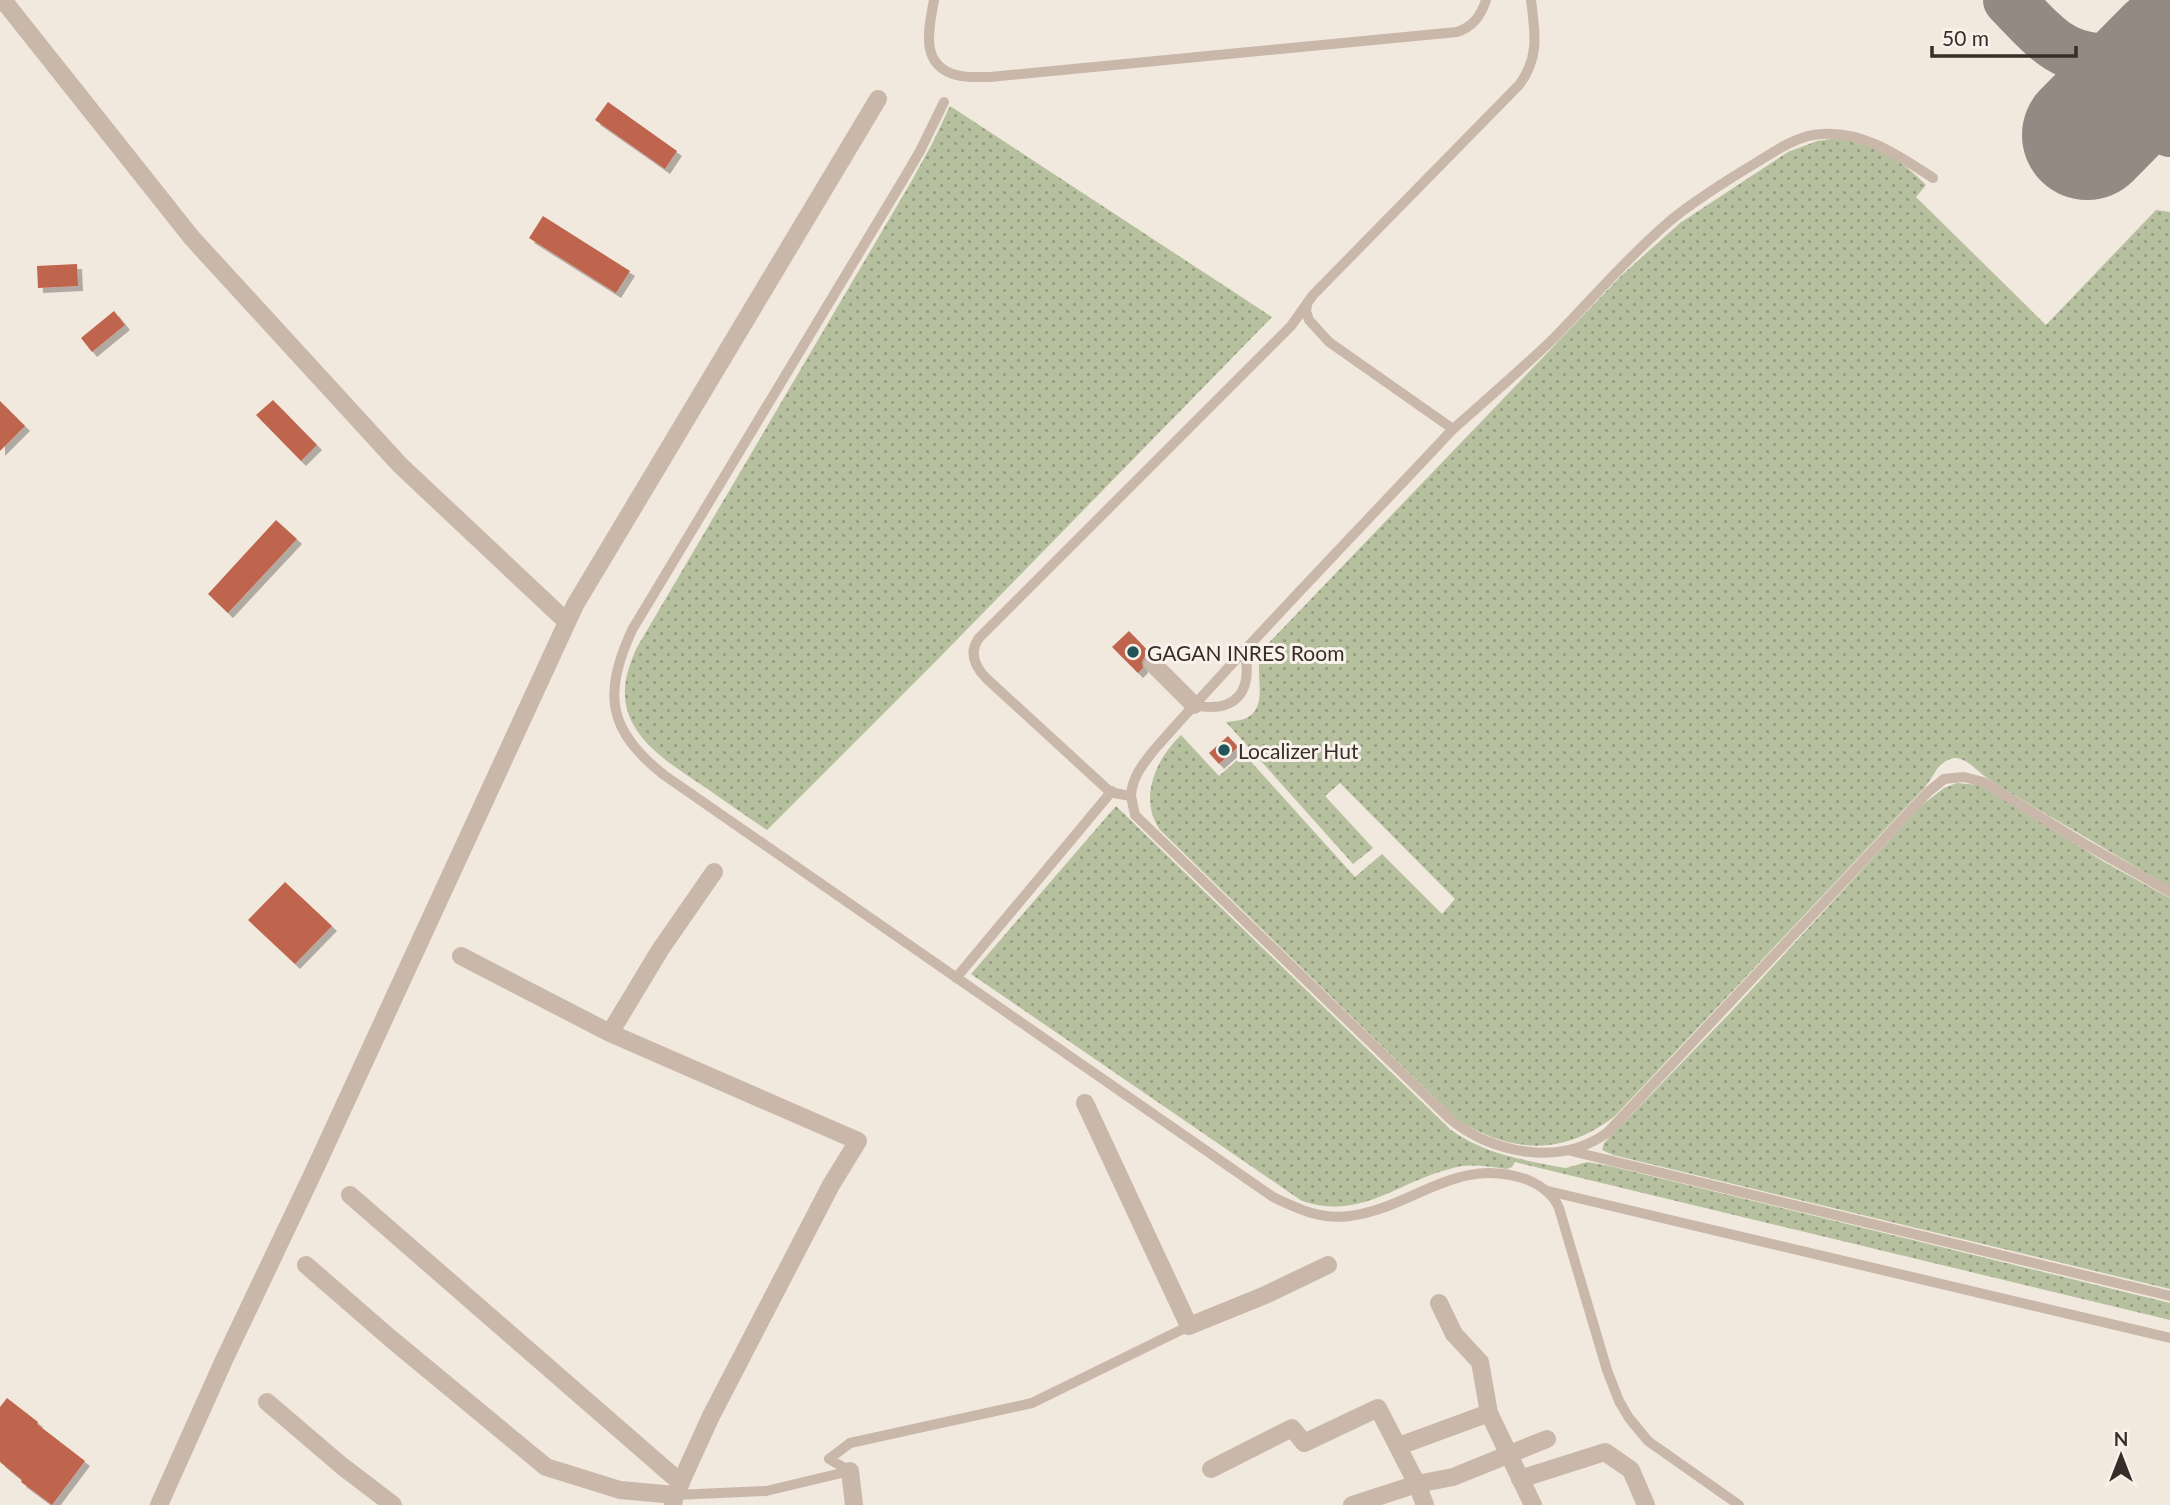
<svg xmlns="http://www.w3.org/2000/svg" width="2170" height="1505" font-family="Lato,sans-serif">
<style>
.grass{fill:url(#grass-dots)}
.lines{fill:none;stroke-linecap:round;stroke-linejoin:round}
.taxiway{stroke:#948a84;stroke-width:52}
.runway{stroke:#948a84;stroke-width:130}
.building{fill:#c0654d;filter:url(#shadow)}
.lane{stroke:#c9b7aa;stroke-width:10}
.street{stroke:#c9b7aa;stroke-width:18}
.poi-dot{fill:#215557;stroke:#f9f2ea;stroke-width:2.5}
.labels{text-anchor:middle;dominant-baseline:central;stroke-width:6;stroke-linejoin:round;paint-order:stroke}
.poi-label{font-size:21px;fill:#372d29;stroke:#f9f2ea;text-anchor:start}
</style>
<defs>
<pattern id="grass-dots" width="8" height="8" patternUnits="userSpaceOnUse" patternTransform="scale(1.75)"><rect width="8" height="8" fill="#b6c09e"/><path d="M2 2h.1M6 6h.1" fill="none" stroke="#959c81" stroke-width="1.8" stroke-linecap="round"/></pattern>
<filter id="shadow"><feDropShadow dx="5" dy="5" stdDeviation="0" flood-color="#0004"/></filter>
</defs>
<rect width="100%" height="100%" fill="#f1e8de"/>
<path class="grass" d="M950 106 1272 317 941 656 767 830C747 817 728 803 709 790 676 767 627 741 625 696 624 678 630 664 636 649L911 182 933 142Z
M1838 138C1876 145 1899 158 1926 185L1916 197 2046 325 2156 210 2170 212V887L2002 788C1996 784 1989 780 1983 775 1968 763 1956 747 1937 769 1933 775 1929 782 1925 787L1614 1117C1562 1156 1513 1153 1459 1121L1160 830C1138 798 1156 759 1181 735L1219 776 1244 754 1355 877 1382 854 1442 914 1455 899 1340 783 1325 796 1373 848 1353 864 1226 722C1232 721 1238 721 1244 719 1272 708 1252 670 1262 650L1622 275 1680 223 1788 152 1817 141Z
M1957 783 1978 785 1986 789 2106 863 2170 898V1289L1613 1155 1602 1150 1604 1143 1729 1014 1922 805 1944 788Z
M1116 806 1451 1130C1485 1154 1519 1159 1559 1167L1566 1168 1587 1162 1610 1166 2170 1303V1320L1515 1162 1512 1167 1507 1169C1489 1167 1470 1163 1453 1168 1398 1181 1362 1221 1302 1201L971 974Z"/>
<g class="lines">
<path class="taxiway" d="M2009 0C2023 14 2036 30 2052 42 2086 68 2134 62 2170 44
M2170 71 2165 105 2170 131"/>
<path class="runway" d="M2087 135 2170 51"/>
</g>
<path class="building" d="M608 102 677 151 665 169 595 120Z
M543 216 630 271 616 293 529 238Z
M77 264 78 286 38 288 37 266Z
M114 311 125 325 92 352 81 338Z
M273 400 317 445 301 461 256 415Z
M0 401 25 426 0 451Z
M276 520 297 539 228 613 208 594Z
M1129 631 1150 653 1145 656 1142 662 1143 668 1138 673 1112 647Z
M1228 736 1238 747 1219 764 1209 753Z
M285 882 332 926 295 964 248 920Z
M7 1398 38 1422 37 1424 85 1461 52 1505 21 1482 22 1480 0 1462V1407Z"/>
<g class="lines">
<path class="lane" d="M934 0C929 28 919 65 956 75 967 78 979 77 990 77L1457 32C1473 27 1481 16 1486 0
M1531 0C1535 33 1540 57 1519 85L1313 295 1291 326 979 638C968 653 975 667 987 679L1107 789 1114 793 1131 796 1135 815 1450 1119C1492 1154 1561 1167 1608 1132L1928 792 1944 779 1953 778 1964 777 1983 782 2083 843 2170 892
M944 102 920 151 903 180 632 630C603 694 607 730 664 775L1273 1197C1298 1209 1321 1220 1350 1216 1415 1207 1458 1154 1528 1180 1542 1186 1553 1194 1559 1208L1607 1370 1619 1401 1629 1418 1648 1441 1739 1505
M1307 305 1306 311 1309 320 1329 342 1453 429C1487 399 1522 369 1555 337 1593 298 1629 256 1671 220 1698 198 1729 179 1759 161 1778 149 1799 135 1822 134 1864 131 1899 156 1933 178
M1194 705C1236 714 1254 691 1244 650
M1131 796C1132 777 1143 764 1154 750 1251 640 1353 536 1453 429
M956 978 1112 791
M1571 1151 2170 1296
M1548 1191 2170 1338
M675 1495 766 1491 850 1471 829 1459 850 1443 1032 1403 1189 1326"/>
<path class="street" d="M3 0 192 238 400 465 567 622
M1153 664 1194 705
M461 956 610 1033 858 1141 831 1185 711 1416 675 1495 673 1505
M610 1033 660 950 714 872
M1085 1103 1189 1326 1263 1296 1328 1265
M350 1195 681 1483
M306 1265 390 1338 546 1467 620 1490 675 1495
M1439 1303 1454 1334 1480 1362 1489 1413 1533 1505
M267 1402 342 1466 393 1505
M1399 1446 1489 1413
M1211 1469 1292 1428 1304 1443 1378 1408 1417 1484 1425 1505
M850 1471 854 1505
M1520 1479 1605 1452 1631 1470 1646 1505
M159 1505 224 1360 314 1171 575 605 878 99
M1352 1505 1417 1484 1453 1477 1547 1439"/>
</g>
<g class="poi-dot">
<circle cx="1133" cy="652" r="7"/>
<circle cx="1224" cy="750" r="7"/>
</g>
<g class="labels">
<g class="poi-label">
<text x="1147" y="652">GAGAN INRES Room</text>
<text x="1238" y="750">Localizer Hut</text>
</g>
</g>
<g transform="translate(2121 1456)" stroke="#f9f2ea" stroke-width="5" paint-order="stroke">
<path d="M0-5L12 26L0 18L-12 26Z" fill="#372d29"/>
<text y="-10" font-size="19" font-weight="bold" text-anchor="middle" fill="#372d29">N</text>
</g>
<path d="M1932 46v10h144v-10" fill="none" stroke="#372d29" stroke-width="3.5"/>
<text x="1942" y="46" font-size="21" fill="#372d29" stroke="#f9f2ea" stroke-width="5" paint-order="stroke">50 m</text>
</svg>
